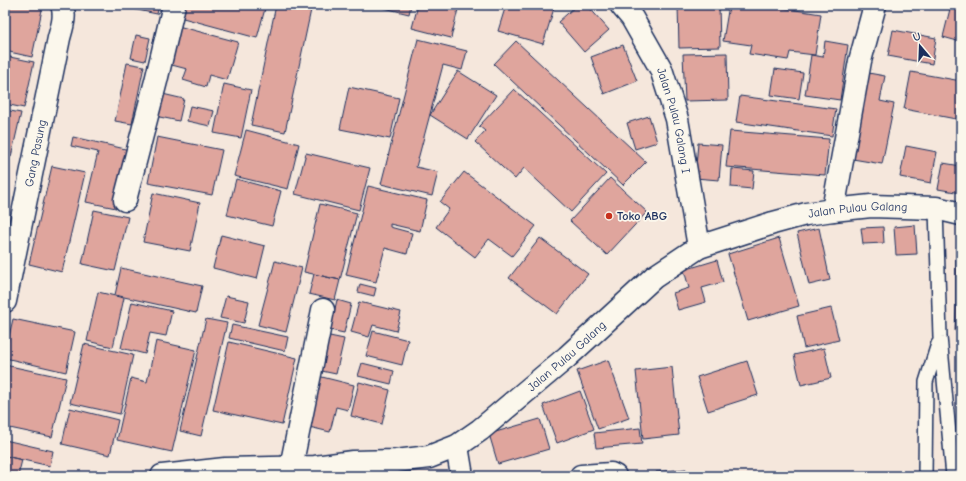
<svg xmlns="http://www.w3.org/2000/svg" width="966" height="481" font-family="'Comic Neue',sans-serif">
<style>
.building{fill:#dfa59d;stroke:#1b2f5e}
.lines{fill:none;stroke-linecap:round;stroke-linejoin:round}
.service-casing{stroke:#1b2f5e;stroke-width:16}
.minor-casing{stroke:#1b2f5e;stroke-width:25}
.tertiary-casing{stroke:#1b2f5e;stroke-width:25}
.service{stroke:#fbf7ec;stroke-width:13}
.minor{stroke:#fbf7ec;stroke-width:22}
.tertiary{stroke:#fbf7ec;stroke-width:22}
.poi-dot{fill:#c8321e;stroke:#fbf7ec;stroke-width:1.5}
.labels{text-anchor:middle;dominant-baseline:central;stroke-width:3.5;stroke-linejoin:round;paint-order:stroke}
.street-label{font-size:12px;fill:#1b2f5e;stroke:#fbf7ec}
.poi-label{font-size:12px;font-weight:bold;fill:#1b2f5e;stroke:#fbf7ec;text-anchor:start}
</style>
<rect width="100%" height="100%" fill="#f5e7dc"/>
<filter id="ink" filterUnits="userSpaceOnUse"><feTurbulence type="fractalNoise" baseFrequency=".025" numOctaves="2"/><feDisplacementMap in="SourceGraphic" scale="8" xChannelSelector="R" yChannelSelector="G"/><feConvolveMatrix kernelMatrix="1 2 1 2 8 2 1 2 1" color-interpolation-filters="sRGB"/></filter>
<g filter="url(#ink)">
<path class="building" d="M5 5H43L32 57 5 51Z
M113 5H159L157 14Z
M186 5H266L257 38 183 18Z
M276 5H312L285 132 251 125Z
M372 5H411L409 14Z
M418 5H459L451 38 412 28Z
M506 5H555L543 44 498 31Z
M577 5H587L609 30 584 52 558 22Z
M678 5H719L720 47 679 48Z
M729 5H763L821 14 815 55 790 52 788 60 749 54 751 45 723 41Z
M951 5H961V42L943 37Z
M178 26 238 42 227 80 209 75 206 87 183 80 187 69 168 64Z
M893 30 936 38 932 64 888 56Z
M136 35 150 38 145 61 131 58Z
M418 39 467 51 462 70 443 65 416 167 438 172 432 196 381 184Z
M516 41 646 162 623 185 494 64Z
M825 41 848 45 840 100 805 95 811 55 823 57Z
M623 45 637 81 604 94 591 57Z
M727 53 728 100 685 101 683 54Z
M5 56 34 62 24 108 5 104Z
M127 63 144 66 132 124 115 121Z
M775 69 803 73 799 99 771 95Z
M458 71 496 95 468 139 430 115Z
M863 72 885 76 880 101 894 104 882 164 847 158Z
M911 72 961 81V120L904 109Z
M224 84 251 90 241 138 214 133Z
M349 87 399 98 390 139 340 129Z
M514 89 606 174 571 212 524 168 515 179 475 142 485 131 479 126Z
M154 92 184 99 179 121 150 115Z
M740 96 836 109 832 136 736 122Z
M190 106 214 111 210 126 187 121Z
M5 110 21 113 11 157 5 156Z
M649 116 657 142 635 149 627 123Z
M246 130 299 144 288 189 234 176Z
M730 131 829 139 825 175 726 167Z
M73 137 134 151 121 209 86 202 98 152 71 146Z
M157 137 222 150 212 195 148 183Z
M698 143 722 145 719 180 695 178Z
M906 146 937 152 931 183 900 177Z
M306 153 370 168 359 210 295 194Z
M943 163 961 166V193L938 189Z
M52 166 85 173 62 272 29 264Z
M732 169 754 171 752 189 731 187Z
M464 172 536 226 512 256 489 239 475 257 436 227 449 209 440 202Z
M610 178 647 212 607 255 570 221Z
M236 179 281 191 272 226 227 215Z
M368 186 427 200 420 231 390 224V227L412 233 407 254 385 248 376 282 346 275Z
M153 193 200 203 190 251 143 242Z
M320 204 357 213 340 280 304 272Z
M94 210 128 217 115 271 82 264Z
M915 225 917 254 896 255 894 227Z
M883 227 884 243 863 244 861 228Z
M819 228 830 280 809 285 797 233Z
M221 235 265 246 257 279 213 268Z
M540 238 588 274 557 314 509 278Z
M779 238 799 306 748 321 728 254Z
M956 248H961V306H956Z
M717 260 723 282 702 288 706 302 678 310 673 293 689 288 684 270Z
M275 261 302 268 286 332 258 325Z
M121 268 202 286 196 313 115 295Z
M314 274 340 280 335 300 309 294Z
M360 284 376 288 374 296 358 292Z
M98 292 124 298 113 347 87 341Z
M226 296 249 301 244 323 220 318Z
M337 300 351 304 344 333 330 330Z
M132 302 172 311 166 336 150 333 145 354 121 348Z
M359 302 401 312 396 331 373 325 369 337 351 332Z
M956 306H961V331H955Z
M831 308 839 340 804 348 797 316Z
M13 319 75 332 66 372 5 358V353Z
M206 319 227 323 201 436 180 431Z
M232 325 288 337 285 351 229 338Z
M373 331 408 340 402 365 366 356Z
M325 335 344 339 336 374 317 370Z
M156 341 196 350 172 452 117 440 131 378 147 382Z
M229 342 297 358 282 425 213 410Z
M84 344 133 355 120 414 70 403Z
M824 348 831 378 801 385 794 355Z
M608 360 629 418 598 429 577 371Z
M747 361 758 395 708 411 697 377Z
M362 363 394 371 391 384 358 376Z
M5 365 66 378 52 437 5 427Z
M672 367 679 435 643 439 636 371Z
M318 376 354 385 348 410 336 407 330 432 305 426Z
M359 382 390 390 382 424 351 416Z
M580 391 594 429 557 443 543 405Z
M70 408 118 420 110 455 62 444Z
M540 419 549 449 498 464 489 434Z
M640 428 642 444 596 448 594 433Z
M5 440 53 451 50 466 5 456Z
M5 456 22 460 18 476H5Z
M686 469 687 476H656V472Z"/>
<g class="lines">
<defs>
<path id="service" d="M936 208 940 337 953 476
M925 476 926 382 938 344"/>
<g id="minor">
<path id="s1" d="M621 5 632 18 661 69 677 119 699 247"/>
<path d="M125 200 156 81 174 5"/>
<path d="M833 210 860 61 875 5"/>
<path id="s2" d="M5 301 59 38C62 27 66 16 62 5"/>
<path d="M457 446 462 476"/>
<path d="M291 467 323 310"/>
<path d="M581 476 611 474 615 476"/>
</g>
<g id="tertiary">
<path id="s3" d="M162 476 225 469 315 467 353 462 396 461 429 457 457 446 480 430 567 357 654 277 699 247 773 223 806 214 833 210 871 206 936 208 961 214"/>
</g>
</defs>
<use href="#service" class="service-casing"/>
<use href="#minor" class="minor-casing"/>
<use href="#tertiary" class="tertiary-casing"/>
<use href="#service" class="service"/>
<use href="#minor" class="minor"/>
<use href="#tertiary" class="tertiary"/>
</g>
</g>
<circle class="poi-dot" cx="609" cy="216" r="4"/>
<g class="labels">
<g class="street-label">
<text stroke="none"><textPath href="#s1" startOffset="129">Jalan Pulau Galang I</textPath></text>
<text stroke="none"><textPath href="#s2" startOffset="151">Gang Pasung</textPath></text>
<text stroke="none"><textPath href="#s3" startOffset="776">Jalan Pulau Galang</textPath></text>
<text stroke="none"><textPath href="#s3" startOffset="440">Jalan Pulau Galang</textPath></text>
</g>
<g class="poi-label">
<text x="617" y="216">Toko ABG</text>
</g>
</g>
<rect width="966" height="481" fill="none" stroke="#fbf7ec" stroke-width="20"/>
<rect x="10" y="10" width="946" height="461" fill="none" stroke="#1b2f5e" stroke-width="1.5" filter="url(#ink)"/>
<g transform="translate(920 46) rotate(341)" stroke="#fbf7ec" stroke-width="3" paint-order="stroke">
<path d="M0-3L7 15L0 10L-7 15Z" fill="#1b2f5e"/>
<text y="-6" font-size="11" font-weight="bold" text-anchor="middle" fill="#1b2f5e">U</text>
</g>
</svg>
